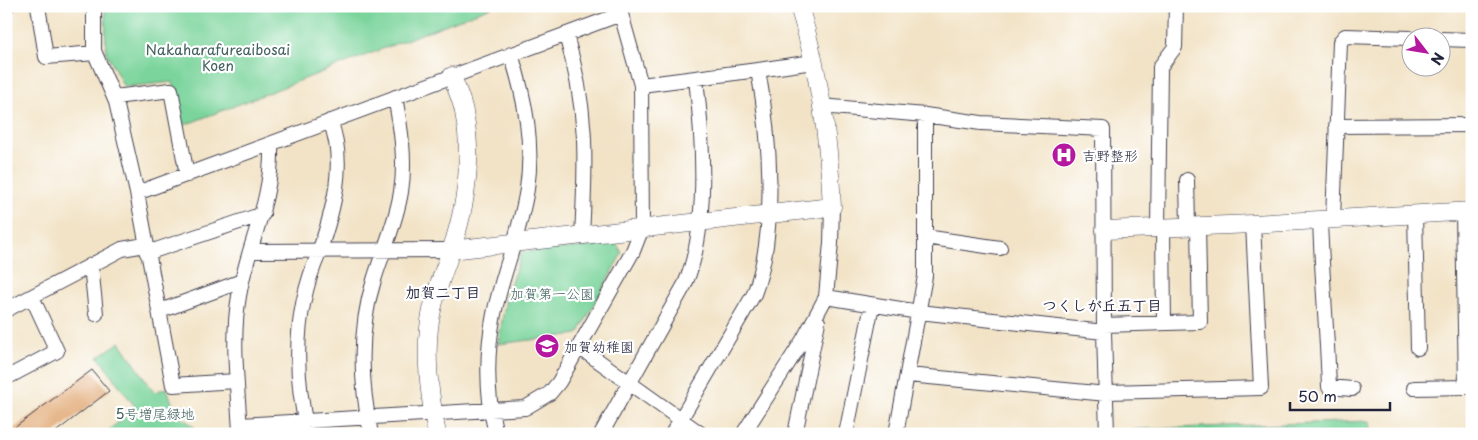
<svg xmlns="http://www.w3.org/2000/svg" width="1478" height="440" font-family="'Playpen Sans','Klee One',sans-serif">
<style>
.green{fill:#7ad49b;stroke:#4e7b6b}
.building{fill:#e1a873}
.lines{fill:none;stroke-linecap:round;stroke-linejoin:round}
.minor-casing{stroke:#413f50;stroke-width:16}
.tertiary-casing{stroke:#413f50;stroke-width:19}
.minor{stroke:#fff;stroke-width:14}
.tertiary{stroke:#fff;stroke-width:18}
.labels{text-anchor:middle;dominant-baseline:central;stroke-width:4.5;stroke-linejoin:round;paint-order:stroke}
.park-label{font-size:14px;fill:#41605d;stroke:#fff}
.poi-label{font-size:14px;fill:#22223b;stroke:#fff;text-anchor:start}
.neighbourhood-label{font-size:15px;font-weight:bold;fill:#22223b;stroke:#fff}
</style>
<rect width="100%" height="100%" fill="#fff"/>
<filter id="ink" filterUnits="userSpaceOnUse"><feTurbulence type="fractalNoise" baseFrequency=".02" numOctaves="2"/><feDisplacementMap in="SourceGraphic" scale="10" xChannelSelector="R" yChannelSelector="G"/><feConvolveMatrix kernelMatrix="1 2 1 2 8 2 1 2 1" color-interpolation-filters="sRGB"/></filter>
<filter id="wash" filterUnits="userSpaceOnUse"><feTurbulence type="fractalNoise" baseFrequency=".0096" numOctaves="4" result="noise"/><feDisplacementMap in="SourceGraphic" scale="20" xChannelSelector="R" yChannelSelector="G"/><feGaussianBlur stdDeviation="1.12" result="paint"/><feColorMatrix in="noise" values="0 0 0 0 0 0 0 0 0 0 0 0 0 0 0 0 0 1.4 0 .05"/><feComposite in="paint" operator="in"/></filter>
<g filter="url(#wash)">
<rect width="100%" height="100%" fill="#f2e3c6"/>
<path class="green" d="M105 6H494L182 126 173 82 124 87 106 52Z
M617 244 622 253 578 334 498 344 507 293 522 252Z
M120 342 154 392 167 388 175 412 203 434H104L136 408 98 357Z
M1370 421V434H1116V430Z"/>
<g id="blocks">
<path class="building" d="M92 370 109 391 53 434H6Z"/>
</g>
</g>
<g filter="url(#ink)">
<use href="#blocks" fill-opacity="0" stroke="#413f50" stroke-width="1"/>
<g class="lines">
<defs>
<path id="minor" d="M6 6H7
M38 6 46 57 95 53
M94 6V51L116 102 137 193 173 385 236 381
M566 35C588 108 586 160 582 236
M1440 39 1472 40
M758 70 813 62
M641 85 758 70C770 135 778 232 754 294L672 434
M115 97 171 90 187 175
M821 106 925 115 981 123 1103 129 1104 332 1107 434
M1336 126 1472 125
M1187 180 1188 226
M137 193 621 14 641 85 642 228 633 251 559 382 550 393 525 408 240 425
M1415 214 1418 348
M1333 219 1340 42 1345 36 1410 38
M1320 221C1322 276 1327 332 1329 387L1352 389
M1163 227 1164 323
M1158 228 1160 67 1175 47 1176 6
M925 237 1000 248
M251 251 451 250
M319 252C333 212 347 162 330 121
M147 253 263 214
M91 265 96 314
M826 297 919 312 1104 332
M6 310 122 249 145 245
M160 311 242 281
M1104 325 1200 322 1198 226
M579 347 701 434
M908 375 1107 394
M6 378 57 351 32 297
M1414 388 1466 387 1463 211
M1107 392 1261 388 1253 224
M240 433C238 387 231 341 239 296 248 241 273 203 271 144
M308 434C293 371 293 310 320 251
M371 434C360 382 358 331 374 280 383 250 396 223 401 192 406 161 401 128 395 97
M496 434C486 394 486 354 494 314 503 271 520 234 527 189 534 143 525 98 511 54
M601 434 685 284C709 229 703 138 696 79
M743 434 803 340 826 297 831 243 832 207
M795 434 818 322
M846 434 872 305
M896 434 925 276V115"/>
<path id="tertiary" d="M1105 230 1253 224 1472 211
M451 250 832 207C829 140 819 71 799 6
M437 434C430 399 425 363 429 328 432 301 442 276 451 251 466 207 473 158 464 112 462 100 456 88 452 76"/>
</defs>
<use href="#minor" class="minor-casing"/>
<use href="#tertiary" class="tertiary-casing"/>
<use href="#minor" class="minor"/>
<use href="#tertiary" class="tertiary"/>
</g>
</g>
<defs>
<symbol id="hospital-disc" viewBox="-11 -11 22 22"><circle r="9.5" fill="#b5179e" stroke="#fff"/><path d="M-5-5h3v3.5h4V-5h3V5h-3V1.5h-4V5h-3Z" fill="#fff"/></symbol>
<symbol id="school-disc" viewBox="-11 -11 22 22"><circle r="9.5" fill="#b5179e" stroke="#fff"/><path d="M0-5L7-2L0 1L-7-2ZM-4 1L0 2.5L4 1V4Q0 6-4 4Z" fill="#fff"/></symbol>
</defs>
<g fill-rule="evenodd">
<use href="#hospital-disc" x="1050" y="141" width="28" height="28"/>
<use href="#school-disc" x="533" y="332" width="28" height="28"/>
</g>
<g class="labels">
<g class="park-label">
<text x="218" y="49">Nakaharafureaibosai<tspan x="218" dy="16">Koen</tspan></text>
<text x="552" y="293">加賀第一公園</text>
<text x="155" y="413">5号増尾緑地</text>
</g>
<g class="poi-label">
<text x="1082" y="155">吉野整形</text>
<text x="564" y="346">加賀幼稚園</text>
</g>
<g class="neighbourhood-label">
<text x="443" y="291">加賀二丁目</text>
<text x="1102" y="304">つくしが丘五丁目</text>
</g>
</g>
<rect width="1478" height="440" fill="none" stroke="#fff" stroke-width="25"/>
<g transform="translate(1426 52) rotate(121)"><circle r="24" fill="#ffffff" stroke="#a7a7b1"/>
<path d="M0-4L9 19L0 12L-9 19Z" fill="#b5179e"/>
<text y="-8" font-size="14" font-weight="bold" text-anchor="middle" fill="#22223b">N</text>
</g>
<path d="M1290 402v8h100v-8" fill="none" stroke="#22223b" stroke-width="2.5"/>
<text x="1298" y="402" font-size="15" fill="#22223b" stroke="#ffffff" stroke-width="4" paint-order="stroke">50 m</text>
</svg>
